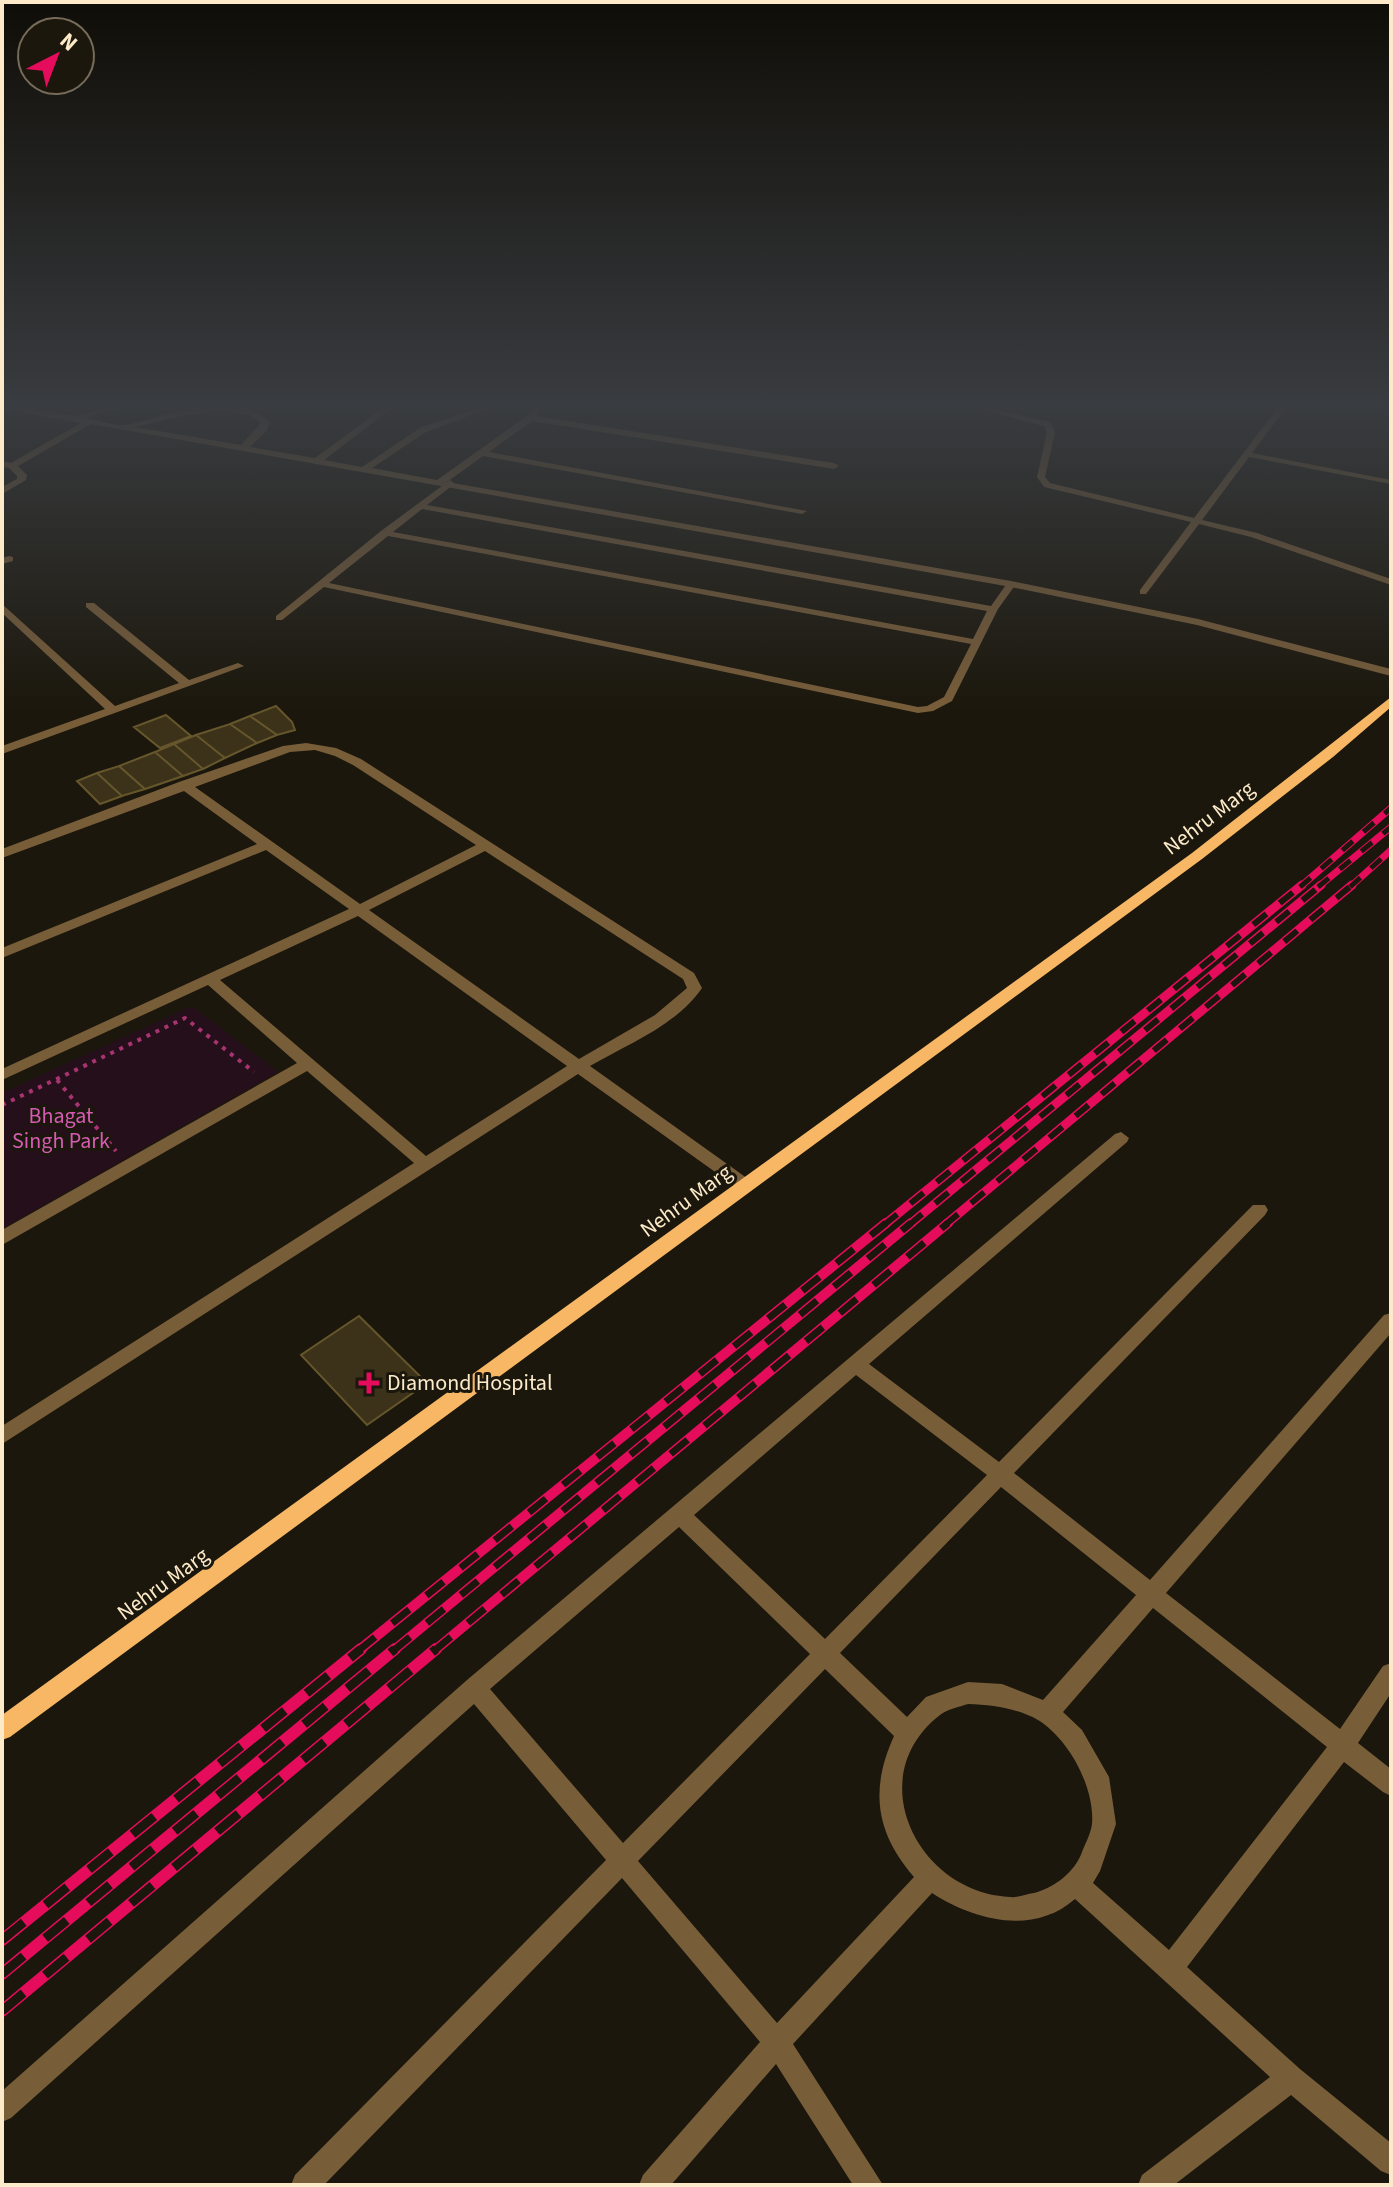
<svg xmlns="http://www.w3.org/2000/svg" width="1393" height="2187" font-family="'Source Sans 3',sans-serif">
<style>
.green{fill:#250f1a}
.building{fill:#3b3219;stroke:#66562c;stroke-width:2}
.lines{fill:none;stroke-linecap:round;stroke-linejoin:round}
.path{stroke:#a73370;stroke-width:4;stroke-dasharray:4 6;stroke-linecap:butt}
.lane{fill:#785d39;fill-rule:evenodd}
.street{fill:#785d39;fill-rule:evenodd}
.secondary{fill:#f7b765;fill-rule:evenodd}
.rail-far3-casing{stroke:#e50c5c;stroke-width:7}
.rail-far2-casing{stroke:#e50c5c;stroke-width:9}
.rail-far1-casing{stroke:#e50c5c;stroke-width:10}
.rail-casing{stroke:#e50c5c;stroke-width:12}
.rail-far3{stroke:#1b170c;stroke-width:5;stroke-dasharray:14;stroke-linecap:butt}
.rail-far2{stroke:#1b170c;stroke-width:6;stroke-dasharray:17;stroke-linecap:butt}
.rail-far1{stroke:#1b170c;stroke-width:7;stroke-dasharray:22;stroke-linecap:butt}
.rail{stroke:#1b170c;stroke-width:9;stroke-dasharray:28;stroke-linecap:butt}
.poi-dot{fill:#e50c5c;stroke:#1b170c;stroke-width:3}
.labels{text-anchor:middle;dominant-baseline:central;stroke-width:6;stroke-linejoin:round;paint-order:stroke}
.street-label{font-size:22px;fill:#fceac9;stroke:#1b170c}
.park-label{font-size:22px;fill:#d75ab4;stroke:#1b170c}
.poi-label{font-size:22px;fill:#fceac9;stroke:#1b170c;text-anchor:start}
</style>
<rect width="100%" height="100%" fill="#1b170c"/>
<path class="green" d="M192 1006 278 1072 2 1229V1093Z"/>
<path class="building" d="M276 706 292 722 295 730 277 735 250 716Z
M166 715 191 736 160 748 134 727Z
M250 716 277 735 257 743 230 724Z
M230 724 257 743 225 758 196 735Z
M196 735 225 758 203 769 174 744Z
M174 744 203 769 183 776 155 752Z
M155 752 183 776 145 789 119 766Z
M119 766 145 789 122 796 97 773Z
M97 773 122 796 100 804 77 781Z
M359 1316 427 1383 367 1425 301 1355Z"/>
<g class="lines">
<path class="path" d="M57 1080 116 1151
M2 1105 185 1018 254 1072"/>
<path class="lane" d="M964 405H976L1050 422 1055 432 1045 477 1050 483 1194 518 1280 405H1288L1252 453 1391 480V484L1249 457 1202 520 1257 533 1391 579V585L1251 537 1199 524 1146 594H1140V590L1191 522 1044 487 1037 477 1047 432 1044 426Z
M450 480 454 483 453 485 427 505 991 606 1008 582 1016 584 998 609 952 701 933 711 918 713 324 587 282 620H276V616L381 531ZM422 509 987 611 973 639 393 532ZM388 536 971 644 944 697 927 706 918 707 329 583Z"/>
<path class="street" d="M2 405 76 416 120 405H134L84 418C96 419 115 427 127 425 170 416 230 386 270 422L267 430 250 447 315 458 387 405H396L324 460 362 467 420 428 487 405H498L426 432 372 468 437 480 527 416 535 405H543L536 416 834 463 839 466 834 469 532 421 489 452 807 511 802 514 483 456 447 482 1011 581 1198 619 1391 669V676L1197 625 1011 587 91 424 18 466 27 475 26 480 2 494V487L17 479V476L9 468 2 467V461L11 463 81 423 2 409ZM220 411 250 415 261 423 241 445 135 427 181 416Z
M9 556 13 557V561L2 564V558Z
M86 603H94L189 680 238 663 244 666 2 754V746L105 709 2 613V604L115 706 179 683 86 607Z
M306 743 336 748 361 759 694 973 702 988C677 1025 628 1044 590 1066L751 1181 753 1185 751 1189H739L578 1074 2 1444V1426L414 1163 307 1071 2 1245V1230L297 1063 208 985 2 1080V1069L349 909 266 850 2 958V948L257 844 184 791 2 858V849L179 782 283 746ZM315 750 335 756 353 765 476 845 360 904 195 787 290 752ZM485 851 683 979 687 988 655 1015 579 1059 369 910ZM358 916 567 1066 426 1156 220 980Z
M1121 1132 1129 1138 1127 1142 869 1364 999 1462 1253 1205H1265L1268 1210 1265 1215 1014 1473 1150 1580 1384 1315 1391 1313V1333L1166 1593 1340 1729 1383 1666 1391 1663V1693L1358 1743 1391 1769V1796L1383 1792 1344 1762 1187 1967 1300 2069 1391 2143V2175L1381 2171 1291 2095 1174 2185H1138L1142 2175 1270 2077 1075 1899C1033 1936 974 1920 932 1893L793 2044 883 2185H853L776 2064 671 2185H639L643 2175 760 2042 622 1878 324 2185H291L295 2175 606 1860 474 1704 11 2118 2 2122V2091L467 1680 1115 1134ZM856 1375 987 1475 825 1639 694 1515ZM1001 1487 1136 1595 1043 1700 1002 1684 968 1682 926 1697 907 1717 840 1653ZM679 1527 810 1654 623 1843 490 1689ZM1153 1608 1327 1747 1169 1950 1093 1883 1100 1871 1116 1824 1109 1777 1082 1730 1063 1712ZM825 1669 894 1736C870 1789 875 1832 914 1877L777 2023 638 1861ZM968 1704C993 1705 1016 1708 1038 1720 1069 1739 1095 1788 1092 1824 1091 1833 1085 1844 1082 1852 1075 1872 1054 1888 1034 1893 1026 1894 1017 1898 1010 1897 918 1893 860 1777 940 1715 947 1709 959 1707 968 1704Z"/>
<path class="secondary" d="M1391 697V707L1333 757 1202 859 10 1737 2 1740V1715L1192 853Z"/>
<defs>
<path id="rail-far3" d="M1300 887 1391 808
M1318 887 1391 827
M1350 887 1391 850"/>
<path id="rail-far2" d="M884 1225 1302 885
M909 1225 1321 885
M945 1225 1352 885"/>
<path id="rail-far1" d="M358 1651 886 1223
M393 1651 911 1223
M434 1651 948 1223"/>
<path id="rail" d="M2 1940 361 1649
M2 1974 395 1649
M2 2011 436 1649"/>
</defs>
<use href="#rail-far3" class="rail-far3-casing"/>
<use href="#rail-far2" class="rail-far2-casing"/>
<use href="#rail-far1" class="rail-far1-casing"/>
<use href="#rail" class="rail-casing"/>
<use href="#rail-far3" class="rail-far3"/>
<use href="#rail-far2" class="rail-far2"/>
<use href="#rail-far1" class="rail-far1"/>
<use href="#rail" class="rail"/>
</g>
<linearGradient id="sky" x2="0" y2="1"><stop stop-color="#0f0d07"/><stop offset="0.57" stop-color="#393c40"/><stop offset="1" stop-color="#393c40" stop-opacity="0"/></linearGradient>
<rect width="1393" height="711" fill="url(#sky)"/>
<path class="poi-dot" d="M365 1371h8v8h8v8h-8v8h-8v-8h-8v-8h8z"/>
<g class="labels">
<g class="street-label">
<text transform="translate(1209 818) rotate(-37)">Nehru Marg</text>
<text transform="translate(686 1201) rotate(-36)">Nehru Marg</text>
<text transform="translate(163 1584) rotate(-36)">Nehru Marg</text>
</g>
<g class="park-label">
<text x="61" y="1116">Bhagat<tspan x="61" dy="25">Singh Park</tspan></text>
</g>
<g class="poi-label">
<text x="387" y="1383">Diamond Hospital</text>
</g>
</g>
<rect width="1393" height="2187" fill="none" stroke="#fceac9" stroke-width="8"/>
<g transform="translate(56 56) rotate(42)"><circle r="38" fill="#1b170c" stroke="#756b58" stroke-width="2"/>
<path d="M0-6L14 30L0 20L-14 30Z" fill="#e50c5c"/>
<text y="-12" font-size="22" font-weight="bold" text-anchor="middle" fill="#fceac9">N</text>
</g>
</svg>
